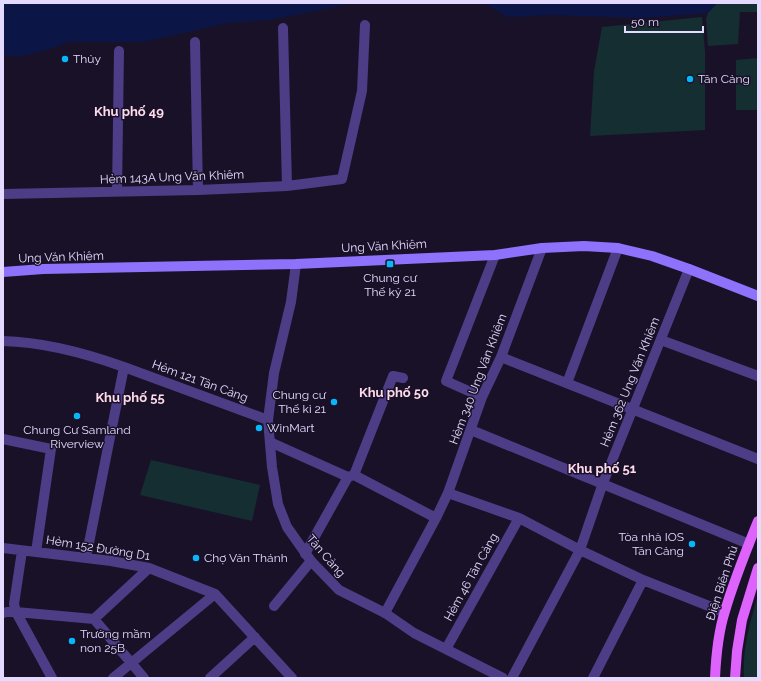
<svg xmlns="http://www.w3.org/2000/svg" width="761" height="681" font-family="Raleway,sans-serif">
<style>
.green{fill:#142e32}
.water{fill:#0c1646}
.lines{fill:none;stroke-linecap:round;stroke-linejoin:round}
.minor{stroke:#4d3d86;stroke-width:10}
.tertiary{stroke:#4d3d86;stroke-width:10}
.secondary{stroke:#8e72fc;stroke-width:10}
.primary{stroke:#de62fc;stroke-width:10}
.poi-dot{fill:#09b6fa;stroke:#191128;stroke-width:1.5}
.labels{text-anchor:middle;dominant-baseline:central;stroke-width:3;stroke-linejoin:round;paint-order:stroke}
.poi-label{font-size:12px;fill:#e4d9fe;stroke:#191128;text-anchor:start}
.street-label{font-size:12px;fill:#e4d9fe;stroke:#191128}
.neighbourhood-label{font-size:13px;font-weight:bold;fill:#fedbeb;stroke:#191128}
</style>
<rect width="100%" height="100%" fill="#191128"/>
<path class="green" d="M717 3H758V12H740L738 44 708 46 706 19 708 13Z
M702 17 705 51V130L590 136 594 71 602 27Z
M758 58V110H736V60Z
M151 460 260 485 252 521 140 495Z
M758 595V678H744C742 650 750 622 758 595Z"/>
<path class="water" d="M3 3H354L269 20 228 23 144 42H69L53 48 23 56H3Z
M485 3H717L708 13 642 18 550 15 507 17Z"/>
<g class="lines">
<path class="minor" d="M283 28 287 186
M195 42 198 190
M117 191 119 51
M3 194 198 190 287 186 342 179 362 91 365 25
M661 340 758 376
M3 341C44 342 85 353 124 367L86 558
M501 357 758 459
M124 367 268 420
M567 383 618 248
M482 397 446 381 495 255
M471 430 749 544
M3 439 51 449 36 552
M270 442 348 477
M354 475 436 518
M448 493 519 518 580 550 643 580 724 612
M3 548 111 561 149 568 215 594 292 678
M22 551 14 604 16 612 52 678
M305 554 348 477 354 475 393 376 403 378
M274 606 311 561
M3 613 7 612H16L94 619 149 568
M385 613 436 518 448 493 482 397 501 357 542 248
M94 619 144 678
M446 649 519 518
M113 678 215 594
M210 678 255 637
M512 678 580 550 603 483 689 269
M593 678 643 580"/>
<path class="tertiary" d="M296 264 291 302 274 373 268 420 272 467 278 504 287 527 311 561 339 590 385 613 414 633 503 678"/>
<path class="secondary" d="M3 272 43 269 296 264 495 255 542 248 584 246 618 248 652 256 689 269 758 296"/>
<path class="primary" d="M715 678C716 656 718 633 725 611 734 580 746 551 758 521
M735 678 737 651 742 620 758 568"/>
</g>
<g class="poi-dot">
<circle cx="65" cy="59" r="4"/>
<circle cx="690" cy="79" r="4"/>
<rect x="386" y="260" width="8" height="8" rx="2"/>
<circle cx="334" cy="402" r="4"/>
<circle cx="77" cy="416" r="4"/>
<circle cx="259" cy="428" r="4"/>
<circle cx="692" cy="544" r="4"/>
<circle cx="196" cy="558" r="4"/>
<circle cx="72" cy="641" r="4"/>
</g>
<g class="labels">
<g class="poi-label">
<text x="73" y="59">Thủy</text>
<text x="698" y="79">Tân Cảng</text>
<text x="390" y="278" text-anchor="middle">Chung cư<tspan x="390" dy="14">Thế kỷ 21</tspan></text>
<text x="326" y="395" text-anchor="end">Chung cư<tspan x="326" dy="14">Thế kỉ 21</tspan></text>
<text x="267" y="428">WinMart</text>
<text x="77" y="430" text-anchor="middle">Chung Cư Samland<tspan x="77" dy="14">Riverview</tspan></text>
<text x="684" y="537" text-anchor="end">Tòa nhà IOS<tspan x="684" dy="14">Tân Cảng</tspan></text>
<text x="204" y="558">Chợ Văn Thánh</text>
<text x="80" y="634">Trường mầm<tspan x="80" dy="14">non 25B</tspan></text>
</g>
<g class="street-label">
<text transform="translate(172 177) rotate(-2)">Hẻm 143A Ung Văn Khiêm</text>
<text transform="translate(384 246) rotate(-3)">Ung Văn Khiêm</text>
<text transform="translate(61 257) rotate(-2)">Ung Văn Khiêm</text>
<text transform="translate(478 379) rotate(-69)">Hẻm 340 Ung Văn Khiêm</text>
<text transform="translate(200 381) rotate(20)">Hẻm 121 Tân Cảng</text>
<text transform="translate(630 382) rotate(-68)">Hẻm 362 Ung Văn Khiêm</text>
<text transform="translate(98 548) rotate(9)">Hẻm 152 Đường D1</text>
<text transform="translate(326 556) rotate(49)">Tân Cảng</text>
<text transform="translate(471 577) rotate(-61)">Hẻm 46 Tân Cảng</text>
<text transform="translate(722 583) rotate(-72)">Điện Biên Phủ</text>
</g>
<g class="neighbourhood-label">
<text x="129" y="111">Khu phố 49</text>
<text x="394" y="392">Khu phố 50</text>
<text x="130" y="397">Khu phố 55</text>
<text x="602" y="468">Khu phố 51</text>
</g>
</g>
<rect width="761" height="681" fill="none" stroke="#e4d9fe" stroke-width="8"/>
<path d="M625 26v6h78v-6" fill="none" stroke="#e4d9fe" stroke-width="2"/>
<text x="631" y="26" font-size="12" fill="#e4d9fe" stroke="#191128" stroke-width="3" paint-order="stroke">50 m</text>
</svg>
